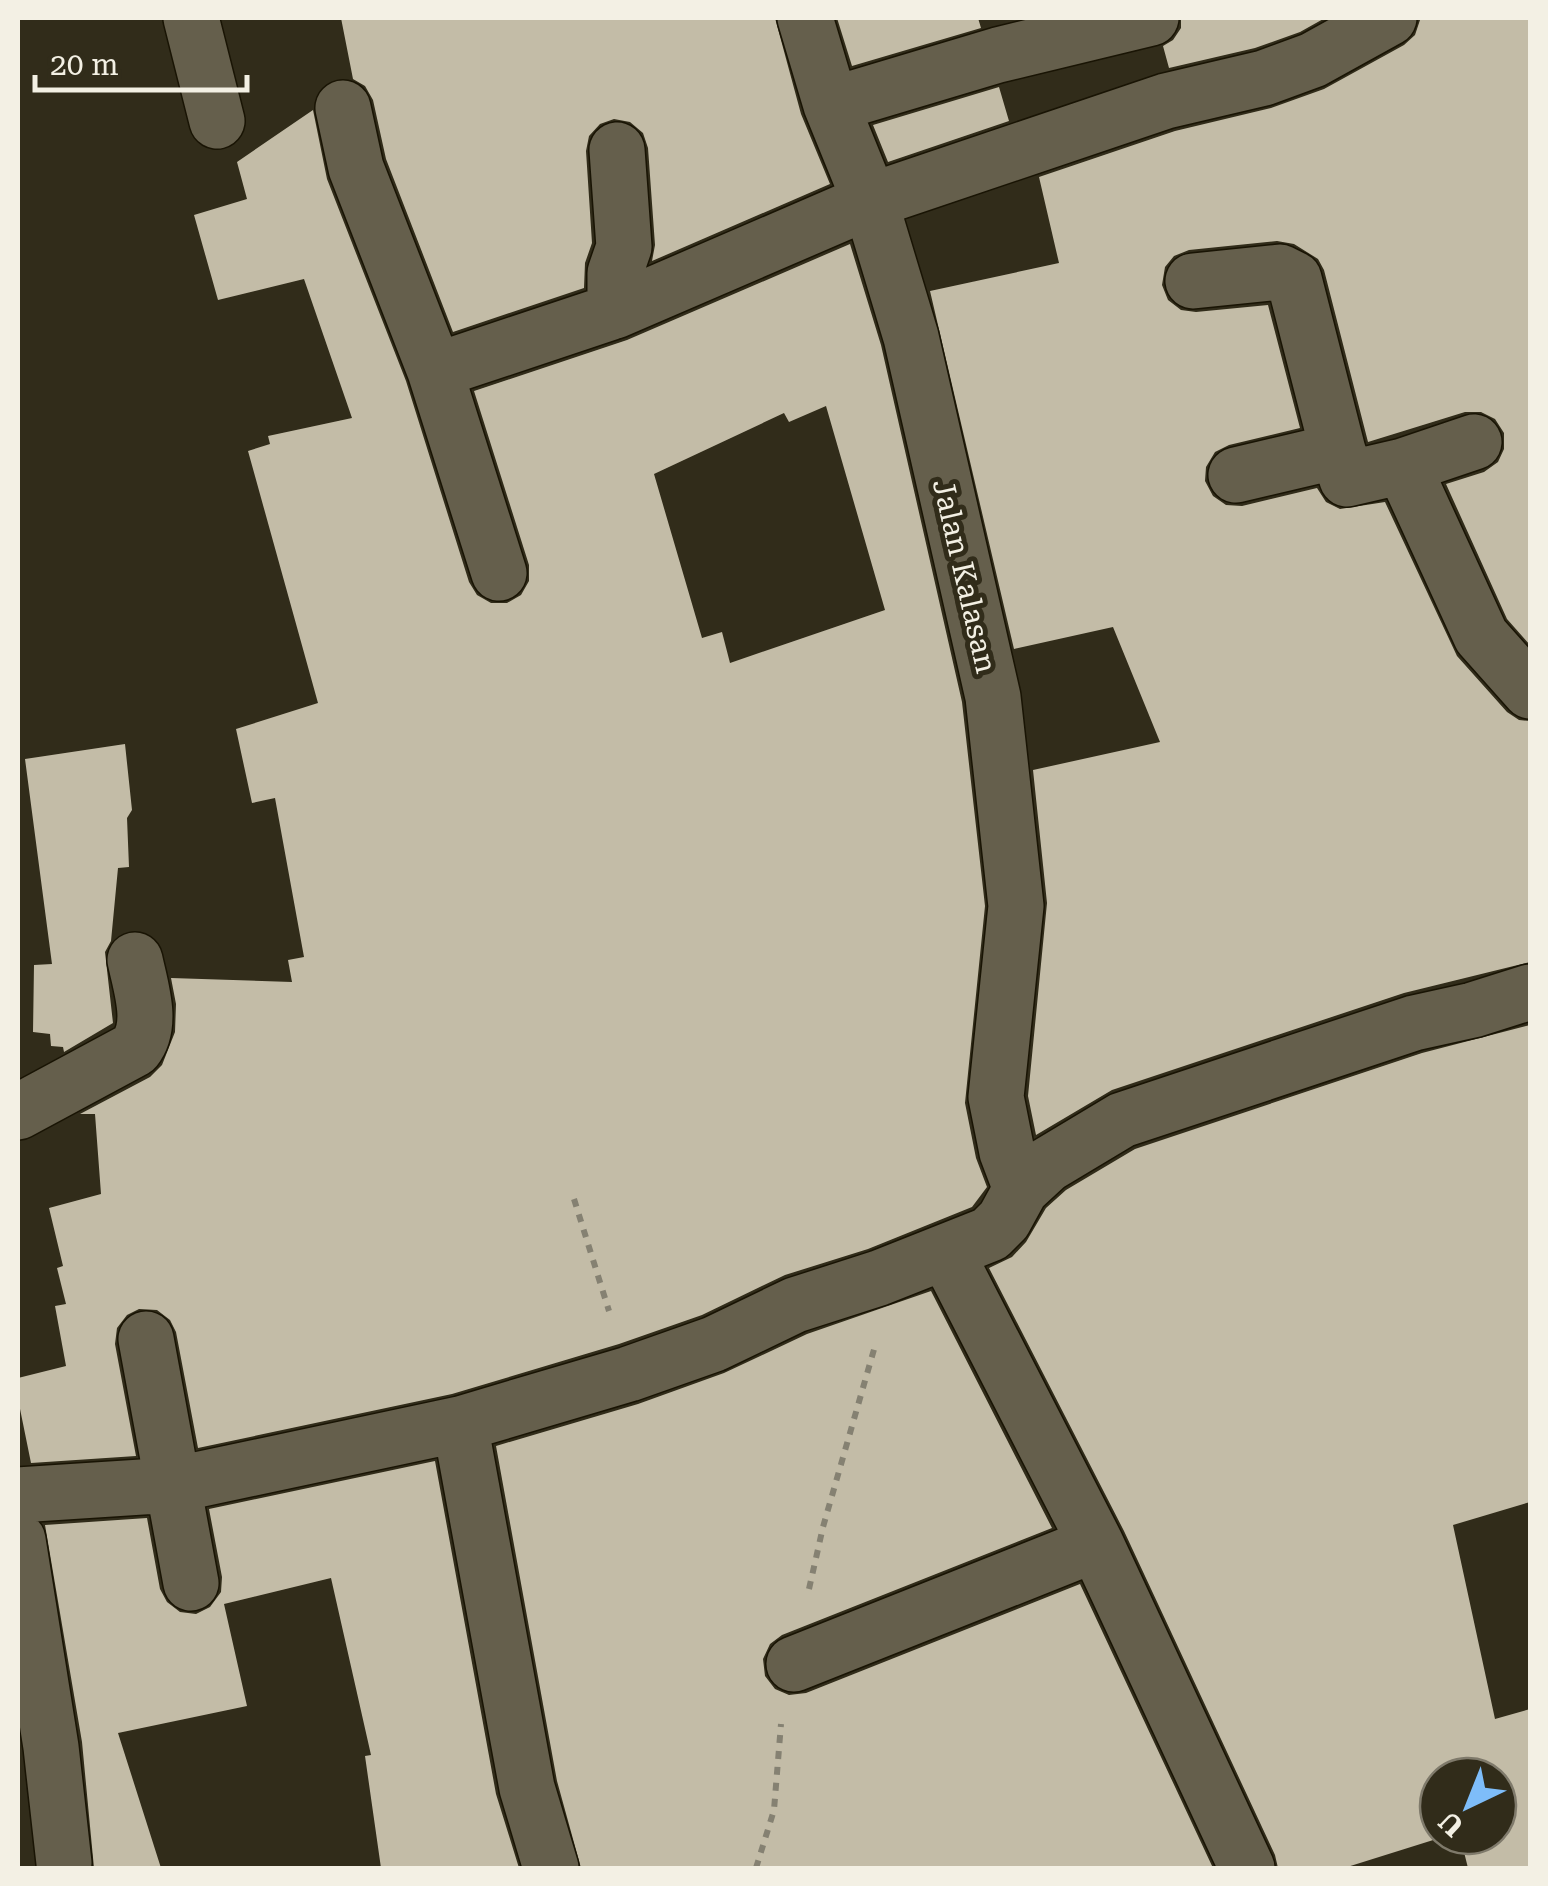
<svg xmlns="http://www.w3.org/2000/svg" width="1548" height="1886" font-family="'Roboto Serif',serif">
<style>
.building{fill:#c3bca7;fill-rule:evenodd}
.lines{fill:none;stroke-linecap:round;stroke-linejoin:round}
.street-casing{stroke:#191404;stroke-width:58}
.path{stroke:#858172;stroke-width:6;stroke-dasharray:8 8;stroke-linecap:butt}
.street{stroke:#655f4c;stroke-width:55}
.labels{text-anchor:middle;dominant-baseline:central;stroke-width:10;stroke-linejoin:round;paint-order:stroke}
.street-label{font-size:30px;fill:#f3f0e4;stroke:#312c1a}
</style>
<rect width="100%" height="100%" fill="#312c1a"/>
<path class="building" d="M341 18H775L801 114 830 184 652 261 655 245 648 148 643 133 630 122 614 119 600 124 589 136 586 151 592 243 585 263 584 288 453 332 386 159 373 100 365 86 353 79Z
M837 18H978L981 28 852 66Z
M1181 18H1325L1300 32 1255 48 1169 68 1163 46 1173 40 1181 28Z
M1425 18H1530V645L1507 619 1446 484 1484 472 1498 462 1504 449V433L1495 419 1481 412H1465L1368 442 1324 270 1318 259 1294 244 1277 241 1189 250 1174 256 1165 267 1162 285 1168 300 1181 310 1196 312 1268 305 1300 428 1229 445 1215 452 1206 467 1205 481 1213 496 1226 505 1242 506 1317 488 1326 502 1340 509 1385 502 1457 656 1507 712 1519 720 1530 721V962L1404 993 1112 1090 1036 1135 1028 1096 1047 903 1033 770 1160 742 1113 627 1014 649 930 291 1059 263 1039 177 1175 131 1271 108 1324 89 1404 45 1415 35 1420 20Z
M999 87 1009 121 888 162 873 125Z
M313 110 327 179 406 381 469 582 477 595 491 603H507L521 595 529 581V565L474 391 627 340 850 244 881 345 962 702 985 906 965 1103 976 1158 987 1187 972 1207 868 1249 785 1275 702 1315 619 1344 452 1394 198 1448 176 1332 170 1320 157 1310 139 1309 127 1315 117 1328 115 1344 136 1456 31 1463 18 1399V1378L66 1366 55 1306 66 1304 57 1268 63 1266 49 1208 101 1194 95 1114H80L150 1077 162 1065 175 1032 176 1004 171 978 292 982 288 960 304 957 275 798 252 803 236 729 318 703 248 451 270 444 268 436 352 418 304 279 218 300 194 215 247 199 237 162ZM826 406 885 610 730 663 722 632 702 638 654 474 784 413 789 422Z
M125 744 132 810 127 818 129 867 118 868 111 941 105 952 113 1023 64 1052 63 1047 51 1046 50 1034 33 1032 34 965 52 964 25 759Z
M1530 1025V1502L1453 1525 1495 1719 1530 1709V1868H1468L1460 1836H1498V1776H1438V1836H1446L1344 1868H1278L1275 1855 1124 1531 989 1268 1012 1257 1026 1242 1046 1208 1066 1190 1135 1149 1422 1053Z
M931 1291 1052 1528 782 1635 770 1644 763 1659 765 1676 775 1689 789 1695 806 1693 1080 1584 1213 1868H581L557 1781 496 1446 638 1404 724 1373 807 1334Z
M435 1461 496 1794 519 1868H381L365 1756 371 1755 331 1578 224 1604 247 1706 118 1733 161 1868H94L82 1742 45 1525 147 1518 160 1589 167 1602 180 1612 196 1614 210 1607 221 1592 222 1577 209 1509Z"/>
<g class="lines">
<defs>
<path id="street" d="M191 18 217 121
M805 18 831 105 870 201 911 337 993 697 1016 906 996 1097 1007 1152 1021 1189
M831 105 998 55 1151 18
M343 108 356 168 435 371 499 573
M1193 281 1280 272 1294 279 1338 451
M615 311 870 201 1166 101 1264 78 1313 60 1389 18
M435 371 615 311V273L624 247 617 150
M1403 466 1481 636 1530 691
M1236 475 1338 451 1347 479 1403 466 1474 442
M18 1112 135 1049C154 1025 141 988 135 960
M946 1252 1096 1544 1247 1868
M146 1339 191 1583
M460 1424 527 1788 551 1868
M18 1495 173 1485 460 1424 629 1374 714 1344 795 1305 879 1278 990 1234 1004 1220 1021 1189 1047 1165 1122 1120 1414 1023 1473 1010 1530 992
M18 1540 51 1747 64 1863
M794 1664 1096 1544"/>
</defs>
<use href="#street" class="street-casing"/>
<path class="path" d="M574 1199 609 1311
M809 1589 823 1527 875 1346
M756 1868 774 1810 781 1724"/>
<use href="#street" class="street"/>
</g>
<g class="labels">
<g class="street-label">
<text transform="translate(965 576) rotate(77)">Jalan Kalasan</text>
</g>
</g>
<rect width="1548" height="1886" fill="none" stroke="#f3f0e4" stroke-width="40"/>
<g transform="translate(1468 1806) rotate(223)"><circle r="48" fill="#312c1a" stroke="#7f7a6b" stroke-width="2.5"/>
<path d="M0-8L18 38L0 25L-18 38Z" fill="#7ebdf9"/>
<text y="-15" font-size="28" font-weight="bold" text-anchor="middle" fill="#f3f0e4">U</text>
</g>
<path d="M35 75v15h212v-15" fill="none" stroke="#f3f0e4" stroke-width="5"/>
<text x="50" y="75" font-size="30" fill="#f3f0e4" stroke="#312c1a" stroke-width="8" paint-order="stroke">20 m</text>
</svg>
